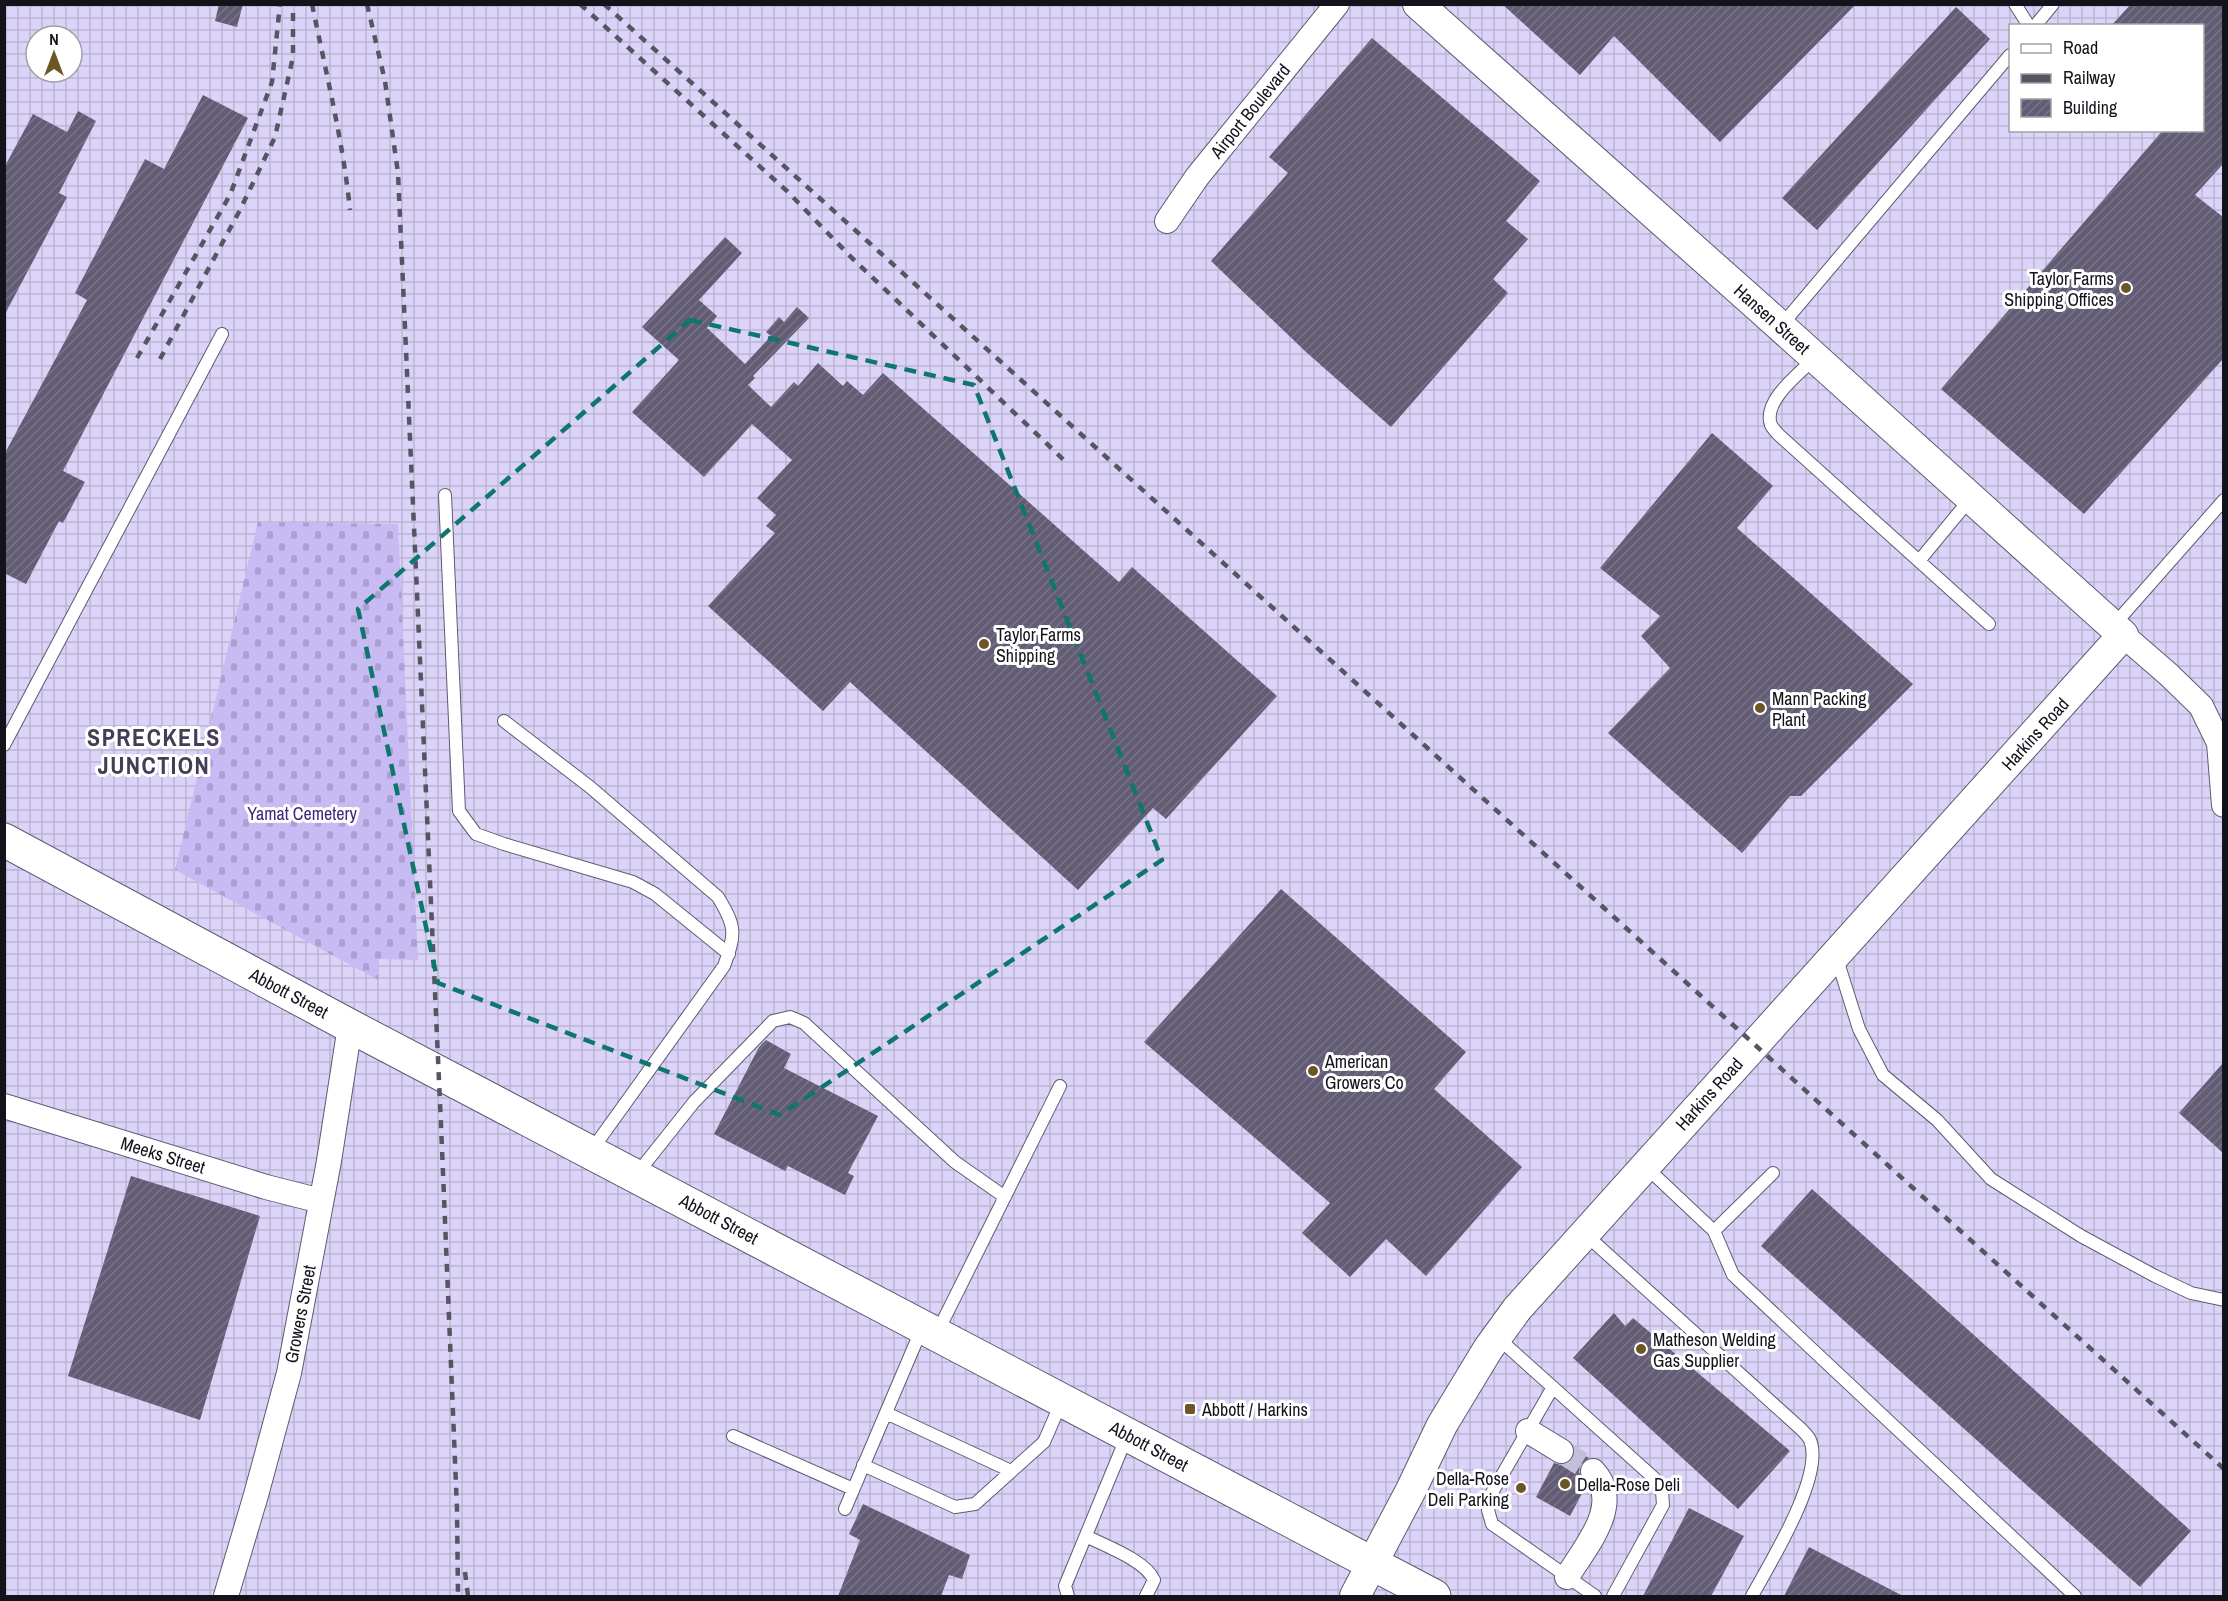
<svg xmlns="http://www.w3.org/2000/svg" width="2228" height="1601" font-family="'Archivo Narrow',sans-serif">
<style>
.industrial{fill:url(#industrial-grid);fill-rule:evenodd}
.cemetery{fill:url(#cemetery-stones)}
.building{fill:url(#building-hatch)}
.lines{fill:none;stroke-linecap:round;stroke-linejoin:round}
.minor-tunnel{stroke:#c4bfd9;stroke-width:24;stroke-dasharray:24 12;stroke-linecap:butt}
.service-casing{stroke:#605a73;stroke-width:14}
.minor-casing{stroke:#605a73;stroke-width:26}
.tertiary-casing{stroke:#605a73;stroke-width:32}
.secondary-casing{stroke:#605a73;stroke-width:35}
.service{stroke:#fff;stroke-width:12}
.minor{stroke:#fff;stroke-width:24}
.tertiary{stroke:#fff;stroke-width:30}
.secondary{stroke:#fff;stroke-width:33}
.rail{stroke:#575463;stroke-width:4.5;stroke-dasharray:8 8;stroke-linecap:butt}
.marked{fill:none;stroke:#0f766e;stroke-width:4.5;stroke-dasharray:12 8;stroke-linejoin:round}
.poi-dot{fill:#6c5626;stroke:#fff;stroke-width:2}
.labels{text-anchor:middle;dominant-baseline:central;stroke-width:6;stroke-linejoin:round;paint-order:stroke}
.street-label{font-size:18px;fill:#14121b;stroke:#fff}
.poi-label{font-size:18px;fill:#14121b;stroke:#fff;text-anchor:start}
.park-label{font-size:18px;fill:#432679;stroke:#fff}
.district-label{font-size:24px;font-weight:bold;letter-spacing:1.5px;fill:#433e55;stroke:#fff}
</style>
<defs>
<pattern id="industrial-grid" width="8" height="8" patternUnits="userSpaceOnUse" patternTransform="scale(1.5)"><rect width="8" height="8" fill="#dbd4f8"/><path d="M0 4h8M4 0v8" fill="none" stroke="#bbb5d4"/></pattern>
<pattern id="cemetery-stones" width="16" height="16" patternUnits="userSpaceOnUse" patternTransform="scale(1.5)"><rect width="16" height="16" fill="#c8bbf4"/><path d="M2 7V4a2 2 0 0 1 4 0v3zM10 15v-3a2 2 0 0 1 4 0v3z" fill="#aba0d1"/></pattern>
<pattern id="building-hatch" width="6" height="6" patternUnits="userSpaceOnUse" patternTransform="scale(1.5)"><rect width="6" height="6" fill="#625c75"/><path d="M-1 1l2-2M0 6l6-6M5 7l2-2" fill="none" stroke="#787386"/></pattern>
</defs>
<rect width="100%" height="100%" fill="#e3defa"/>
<path class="industrial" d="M5 5H2223V1596H5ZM2010 26H2202V130H2010ZM36 36H72V72H36Z"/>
<path class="cemetery" d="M258 522 398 524 418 960 379 959 378 980 175 870Z"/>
<path class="building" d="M219 4H243L237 27 215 21Z
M1502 4H1856L1720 142 1614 36 1580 75Z
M2131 4H2223V164L2195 195 2223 217V359L2084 514 1941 389 2163 130H2202V26H2111Z
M1956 7 1990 39 1817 230 1782 198Z
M1372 38 1540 181 1506 221 1528 239 1493 279 1508 293 1391 427 1306 352 1211 261 1288 173 1269 157Z
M203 95 248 118 63 471 85 482 63 523 59 521 26 584 4 573V455L87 300 75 293 145 159 164 169Z
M78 111 96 121 59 193 67 197 4 316V168L33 114 67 132Z
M725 237 742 253 699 300 717 316 707 328 745 364 771 336 766 332 779 317 784 322 797 307 809 318 753 376 755 378 748 385 771 407 794 382 798 386 818 363 843 386 847 381 863 395 883 373 1119 582 1132 567 1277 696 1166 819 1153 808 1078 890 850 682 823 711 708 606 775 533 766 526 776 515 757 498 792 460 752 424 704 477 632 412 679 360 642 327Z
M1712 433 1773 486 1737 528 1913 684 1801 796H1790L1742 853 1608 733 1670 668 1641 636 1660 616 1600 568Z
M1281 889 1466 1052 1434 1089 1522 1167 1426 1276 1386 1239 1350 1277 1302 1233 1330 1203 1144 1042Z
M766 1040 791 1054 784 1068 878 1116 848 1173 854 1176 845 1195 788 1166 785 1171 714 1134 759 1047Z
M2223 1063V1153L2179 1113Z
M131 1176 260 1216 200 1420 68 1376Z
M1812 1189 2191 1531 2140 1587 1761 1246Z
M1614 1313 1625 1326 1633 1318 1790 1451 1738 1509 1573 1358Z
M1575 1450 1589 1458 1580 1465 1579 1472 1586 1486 1570 1516 1536 1497 1554 1463 1561 1465 1568 1463 1573 1458Z
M863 1504 970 1555 962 1579 949 1575 941 1596H838L860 1540 849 1534Z
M1689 1508 1744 1536 1711 1596H1643Z
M1809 1547 1903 1596H1784Z"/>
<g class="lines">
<path class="minor-tunnel" d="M1561 1451 1593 1471"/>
<defs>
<path id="service" d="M2015 4 2029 26
M2035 26 2053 4
M1781 326 2010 55
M1815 358C1800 373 1762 401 1771 425 1773 429 1777 433 1780 436L1989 624
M445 495 459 811 476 834 504 844 633 882 655 894 729 954
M1919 561 1971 498
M2113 626 2224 500
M504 721 590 787 718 897C736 927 736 933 724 966L591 1151
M4 745 222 334
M1836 956 1859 1029 1883 1075 1937 1120 1991 1179 2081 1236 2155 1276 2191 1293 2224 1300
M1646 1167 1714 1231 1773 1173
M636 1175 694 1102 773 1021 790 1017 804 1023 955 1162 1005 1197
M1714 1231 1733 1275 2075 1596
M1585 1234 1801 1429C1804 1432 1808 1436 1810 1440 1825 1475 1770 1563 1752 1596
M937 1333 1060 1086
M1498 1338 1654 1478 1662 1491 1663 1505 1613 1596
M1553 1387 1490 1496 1488 1510 1492 1524 1595 1596
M886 1413 1011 1471
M733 1436 853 1489
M863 1465 955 1507 975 1504 1044 1442 1061 1403
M845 1509 922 1328
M1086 1536C1105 1546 1145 1560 1154 1580L1146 1596
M1068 1596 1065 1586 1127 1436"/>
<path id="minor" d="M1167 221 1197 177 1337 4
M2123 635 2168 674 2201 706 2219 743 2224 805
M4 1106 266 1187 321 1201
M1528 1431 1561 1451
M1567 1577C1585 1547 1624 1504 1593 1471
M226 1596 256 1495 289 1373 329 1161 350 1026"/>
<path id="tertiary" d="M1355 1596 1411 1490 1442 1425 1488 1349 1517 1309 2123 635 1761 309 1418 4"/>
<path id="secondary" d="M4 840 350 1026 1434 1596"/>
</defs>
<use href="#service" class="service-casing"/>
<use href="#minor" class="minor-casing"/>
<use href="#tertiary" class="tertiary-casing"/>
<use href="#secondary" class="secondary-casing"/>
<use href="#service" class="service"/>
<use href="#minor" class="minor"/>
<use href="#tertiary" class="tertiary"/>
<use href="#secondary" class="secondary"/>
<path class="rail" d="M312 4C326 73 343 141 350 210
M367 4 385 81 398 173 441 1125 457 1509 458 1596
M580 4 787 191 851 257 1067 463
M604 4C1146 491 1683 981 2224 1469
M137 358 230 195 272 82 280 4
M160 359 240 210 275 137 293 57V4
M465 1572 468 1596"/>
</g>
<path class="marked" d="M690 320 974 385 1162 860 780 1115 438 983 358 609Z"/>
<g class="poi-dot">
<circle cx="2126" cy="288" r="6"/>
<circle cx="984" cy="644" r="6"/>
<circle cx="1760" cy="708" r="6"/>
<circle cx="1313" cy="1071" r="6"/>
<circle cx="1641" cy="1349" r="6"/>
<rect x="1184" y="1403" width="12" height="12" rx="3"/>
<circle cx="1565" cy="1484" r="6"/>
<circle cx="1521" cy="1488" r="6"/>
</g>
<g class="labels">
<g class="street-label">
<text transform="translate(1250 111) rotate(-51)">Airport Boulevard</text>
<text transform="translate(1772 319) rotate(42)">Hansen Street</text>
<text transform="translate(2035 734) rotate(-48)">Harkins Road</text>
<text transform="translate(289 993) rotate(28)">Abbott Street</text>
<text transform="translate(1709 1094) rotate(-48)">Harkins Road</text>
<text transform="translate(163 1155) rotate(17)">Meeks Street</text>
<text transform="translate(719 1219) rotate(28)">Abbott Street</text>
<text transform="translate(300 1314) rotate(-79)">Growers Street</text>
<text transform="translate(1149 1446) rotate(28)">Abbott Street</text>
</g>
<g class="poi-label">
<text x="2114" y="278" text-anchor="end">Taylor Farms<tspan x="2114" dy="21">Shipping Offices</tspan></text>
<text x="996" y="634">Taylor Farms<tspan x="996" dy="21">Shipping</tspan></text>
<text x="1772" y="698">Mann Packing<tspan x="1772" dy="21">Plant</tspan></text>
<text x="1325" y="1061">American<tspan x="1325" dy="21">Growers Co</tspan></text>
<text x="1653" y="1339">Matheson Welding<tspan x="1653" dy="21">Gas Supplier</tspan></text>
<text x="1202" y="1409">Abbott / Harkins</text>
<text x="1509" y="1478" text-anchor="end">Della-Rose<tspan x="1509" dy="21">Deli Parking</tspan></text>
<text x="1577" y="1484">Della-Rose Deli</text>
</g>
<g class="park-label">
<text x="302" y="813">Yamat Cemetery</text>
</g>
<g class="district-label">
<text x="154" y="737">SPRECKELS<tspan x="154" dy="28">JUNCTION</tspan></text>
</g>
</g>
<rect width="2228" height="1601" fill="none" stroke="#14121b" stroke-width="12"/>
<rect x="2009" y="24" width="195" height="108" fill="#ffffff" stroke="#a1a0a4" stroke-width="1.5"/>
<rect x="2021" y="44" width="30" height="9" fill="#ffffff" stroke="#a1a0a4" stroke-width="1.5"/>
<text x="2063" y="54" font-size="18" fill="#14121b">Road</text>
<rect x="2021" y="74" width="30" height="9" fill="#575463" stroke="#a1a0a4" stroke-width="1.5"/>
<text x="2063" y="84" font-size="18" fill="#14121b">Railway</text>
<rect x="2021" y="99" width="30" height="18" fill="url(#building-hatch)" stroke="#a1a0a4" stroke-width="1.5"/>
<text x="2063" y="114" font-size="18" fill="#14121b">Building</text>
<g transform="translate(54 54)"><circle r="28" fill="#ffffff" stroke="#a1a0a4" stroke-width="1.5"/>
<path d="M0-4.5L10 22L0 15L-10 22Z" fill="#6c5626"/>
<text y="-9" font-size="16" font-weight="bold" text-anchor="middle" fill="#14121b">N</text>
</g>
</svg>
